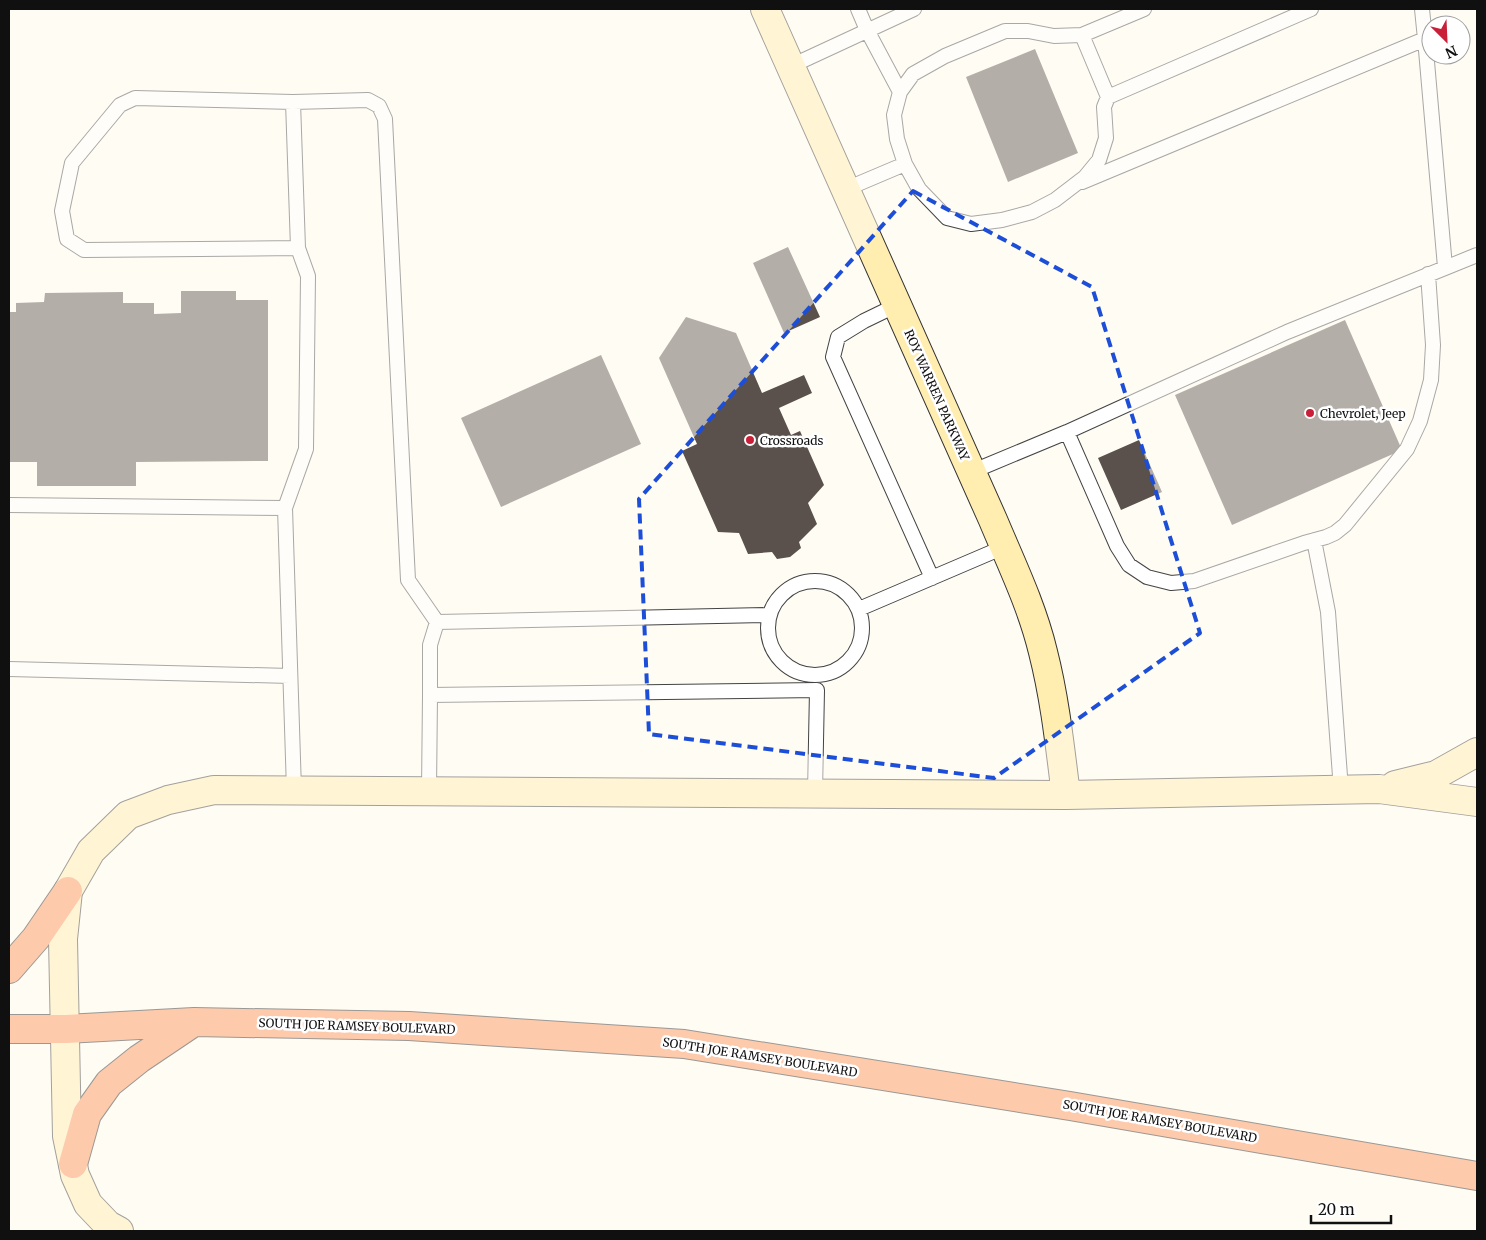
<svg xmlns="http://www.w3.org/2000/svg" width="1486" height="1240" font-family="Merriweather,serif">
<style>
.building{fill:#5a504c}
.lines{fill:none;stroke-linecap:round;stroke-linejoin:round}
.lane-casing{stroke:#434343;stroke-width:16}
.secondary-casing{stroke:#323232;stroke-width:30}
.highway-casing{stroke:#212121;stroke-width:30}
.lane{stroke:#fff;stroke-width:14}
.secondary{stroke:#ffeeaf;stroke-width:28}
.highway{stroke:#fc8f55;stroke-width:28}
.marked{fill:none;stroke:#1d4ed8;stroke-width:4;stroke-dasharray:10 6;stroke-linejoin:round}
.poi-dot{fill:#ca1f39;stroke:#fff;stroke-width:2}
.labels{text-anchor:middle;dominant-baseline:central;stroke-width:5;stroke-linejoin:round;paint-order:stroke}
.street-label{font-size:12px;fill:#101010;stroke:#fff}
.poi-label{font-size:12px;fill:#101010;stroke:#fff;text-anchor:start}
</style>
<rect width="100%" height="100%" fill="#fffcf4"/>
<path class="building" d="M1035 49 1078 153 1008 182 966 77Z
M788 247 820 317 784 333 753 263Z
M181 291H236V300H268V461L136 462V486H37V462H9V312H16V303L44 302 45 293 123 292V303H154V314L181 313Z
M686 317 736 333 762 393 804 375 812 393 779 408 791 435 800 431 824 485 808 503 817 524 799 542 801 548 790 557 777 559 772 552 748 554 739 533 718 532 682 451 697 444 659 358Z
M1345 320 1402 450 1232 525 1175 395Z
M601 355 641 444 501 507 461 418Z
M1139 440 1162 492 1121 510 1098 458Z"/>
<g class="lines">
<defs>
<path id="lane" d="M858 9 867 30 900 92
M1144 9 1082 35 1054 36 1028 31H1005L945 56 913 74 900 92 894 115 897 139 905 164 919 189 947 218 971 224 1002 220 1032 212 1055 200 1085 177 1099 160 1106 138 1104 107 1108 97 1311 9
M1082 35 1108 97
M1425 39 1445 267
M791 66 914 9
M293 102 298 248 308 276 306 449 285 508 294 790
M1082 182 1425 39 1422 9
M846 189 905 164
M298 248 84 250 67 239 62 211 72 163 120 105 135 98 293 102 368 100 379 106 385 119 408 580 437 622 430 645V695L817 690 815 793
M897 305 864 321 838 337 833 357 932 578
M1067 432 1117 546 1129 565 1147 577 1171 583 1194 581 1304 543 1326 537 1335 533 1345 525 1407 449 1420 421 1431 380 1433 345 1428 274
M971 472 1067 432 1287 332 1477 255
M9 505 285 508
M1314 540 1328 612 1341 790
M768 628a47 47 0 1 1 94 0a47 47 0 1 1-94 0Z
M859 609 1004 547
M437 622 769 615
M9 669 290 676
M429 791 430 695"/>
<path id="secondary" d="M765 9 993 520C1011 563 1032 606 1043 652 1055 699 1060 747 1066 795
M1395 785 1436 775 1477 752
M119 1231 108 1225 88 1204 75 1175 67 1136 63 939 68 891 91 851 128 815 168 800 214 790 1066 795 1379 789 1477 802"/>
<path id="highway" d="M9 969 36 938 68 891
M9 1029H66L194 1022 409 1026 684 1044 1070 1106 1477 1176
M73 1164 87 1114 109 1083 139 1059 194 1022"/>
</defs>
<use href="#lane" class="lane-casing"/>
<use href="#secondary" class="secondary-casing"/>
<use href="#highway" class="highway-casing"/>
<use href="#lane" class="lane"/>
<use href="#secondary" class="secondary"/>
<use href="#highway" class="highway"/>
</g>
<path d="M0 0H1486V1240H0ZM913 191 1092 287 1200 633 994 778 649 734 639 499Z" fill="#fffcf4" fill-opacity=".55" fill-rule="evenodd"/>
<path class="marked" d="M913 191 1092 287 1200 633 994 778 649 734 639 499Z"/>
<g class="poi-dot">
<circle cx="1310" cy="413" r="5"/>
<circle cx="750" cy="440" r="5"/>
</g>
<g class="labels">
<g class="street-label">
<text transform="translate(937 395) rotate(66)">ROY WARREN PARKWAY</text>
<text transform="translate(357 1026) rotate(2)">SOUTH JOE RAMSEY BOULEVARD</text>
<text transform="translate(760 1057) rotate(9)">SOUTH JOE RAMSEY BOULEVARD</text>
<text transform="translate(1160 1121) rotate(10)">SOUTH JOE RAMSEY BOULEVARD</text>
</g>
<g class="poi-label">
<text x="1320" y="413">Chevrolet, Jeep</text>
<text x="760" y="440">Crossroads</text>
</g>
</g>
<rect width="1486" height="1240" fill="none" stroke="#101010" stroke-width="20"/>
<g transform="translate(1446 40) rotate(156)"><circle r="24" fill="#ffffff" stroke="#9f9f9f"/>
<path d="M0-4L9 19L0 12L-9 19Z" fill="#ca1f39"/>
<text y="-8" font-size="14" font-weight="bold" text-anchor="middle" fill="#101010">N</text>
</g>
<path d="M1311 1215v8h80v-8" fill="none" stroke="#101010" stroke-width="2.5"/>
<text x="1318" y="1215" font-size="15" fill="#101010" stroke="#ffffff" stroke-width="4" paint-order="stroke">20 m</text>
</svg>
